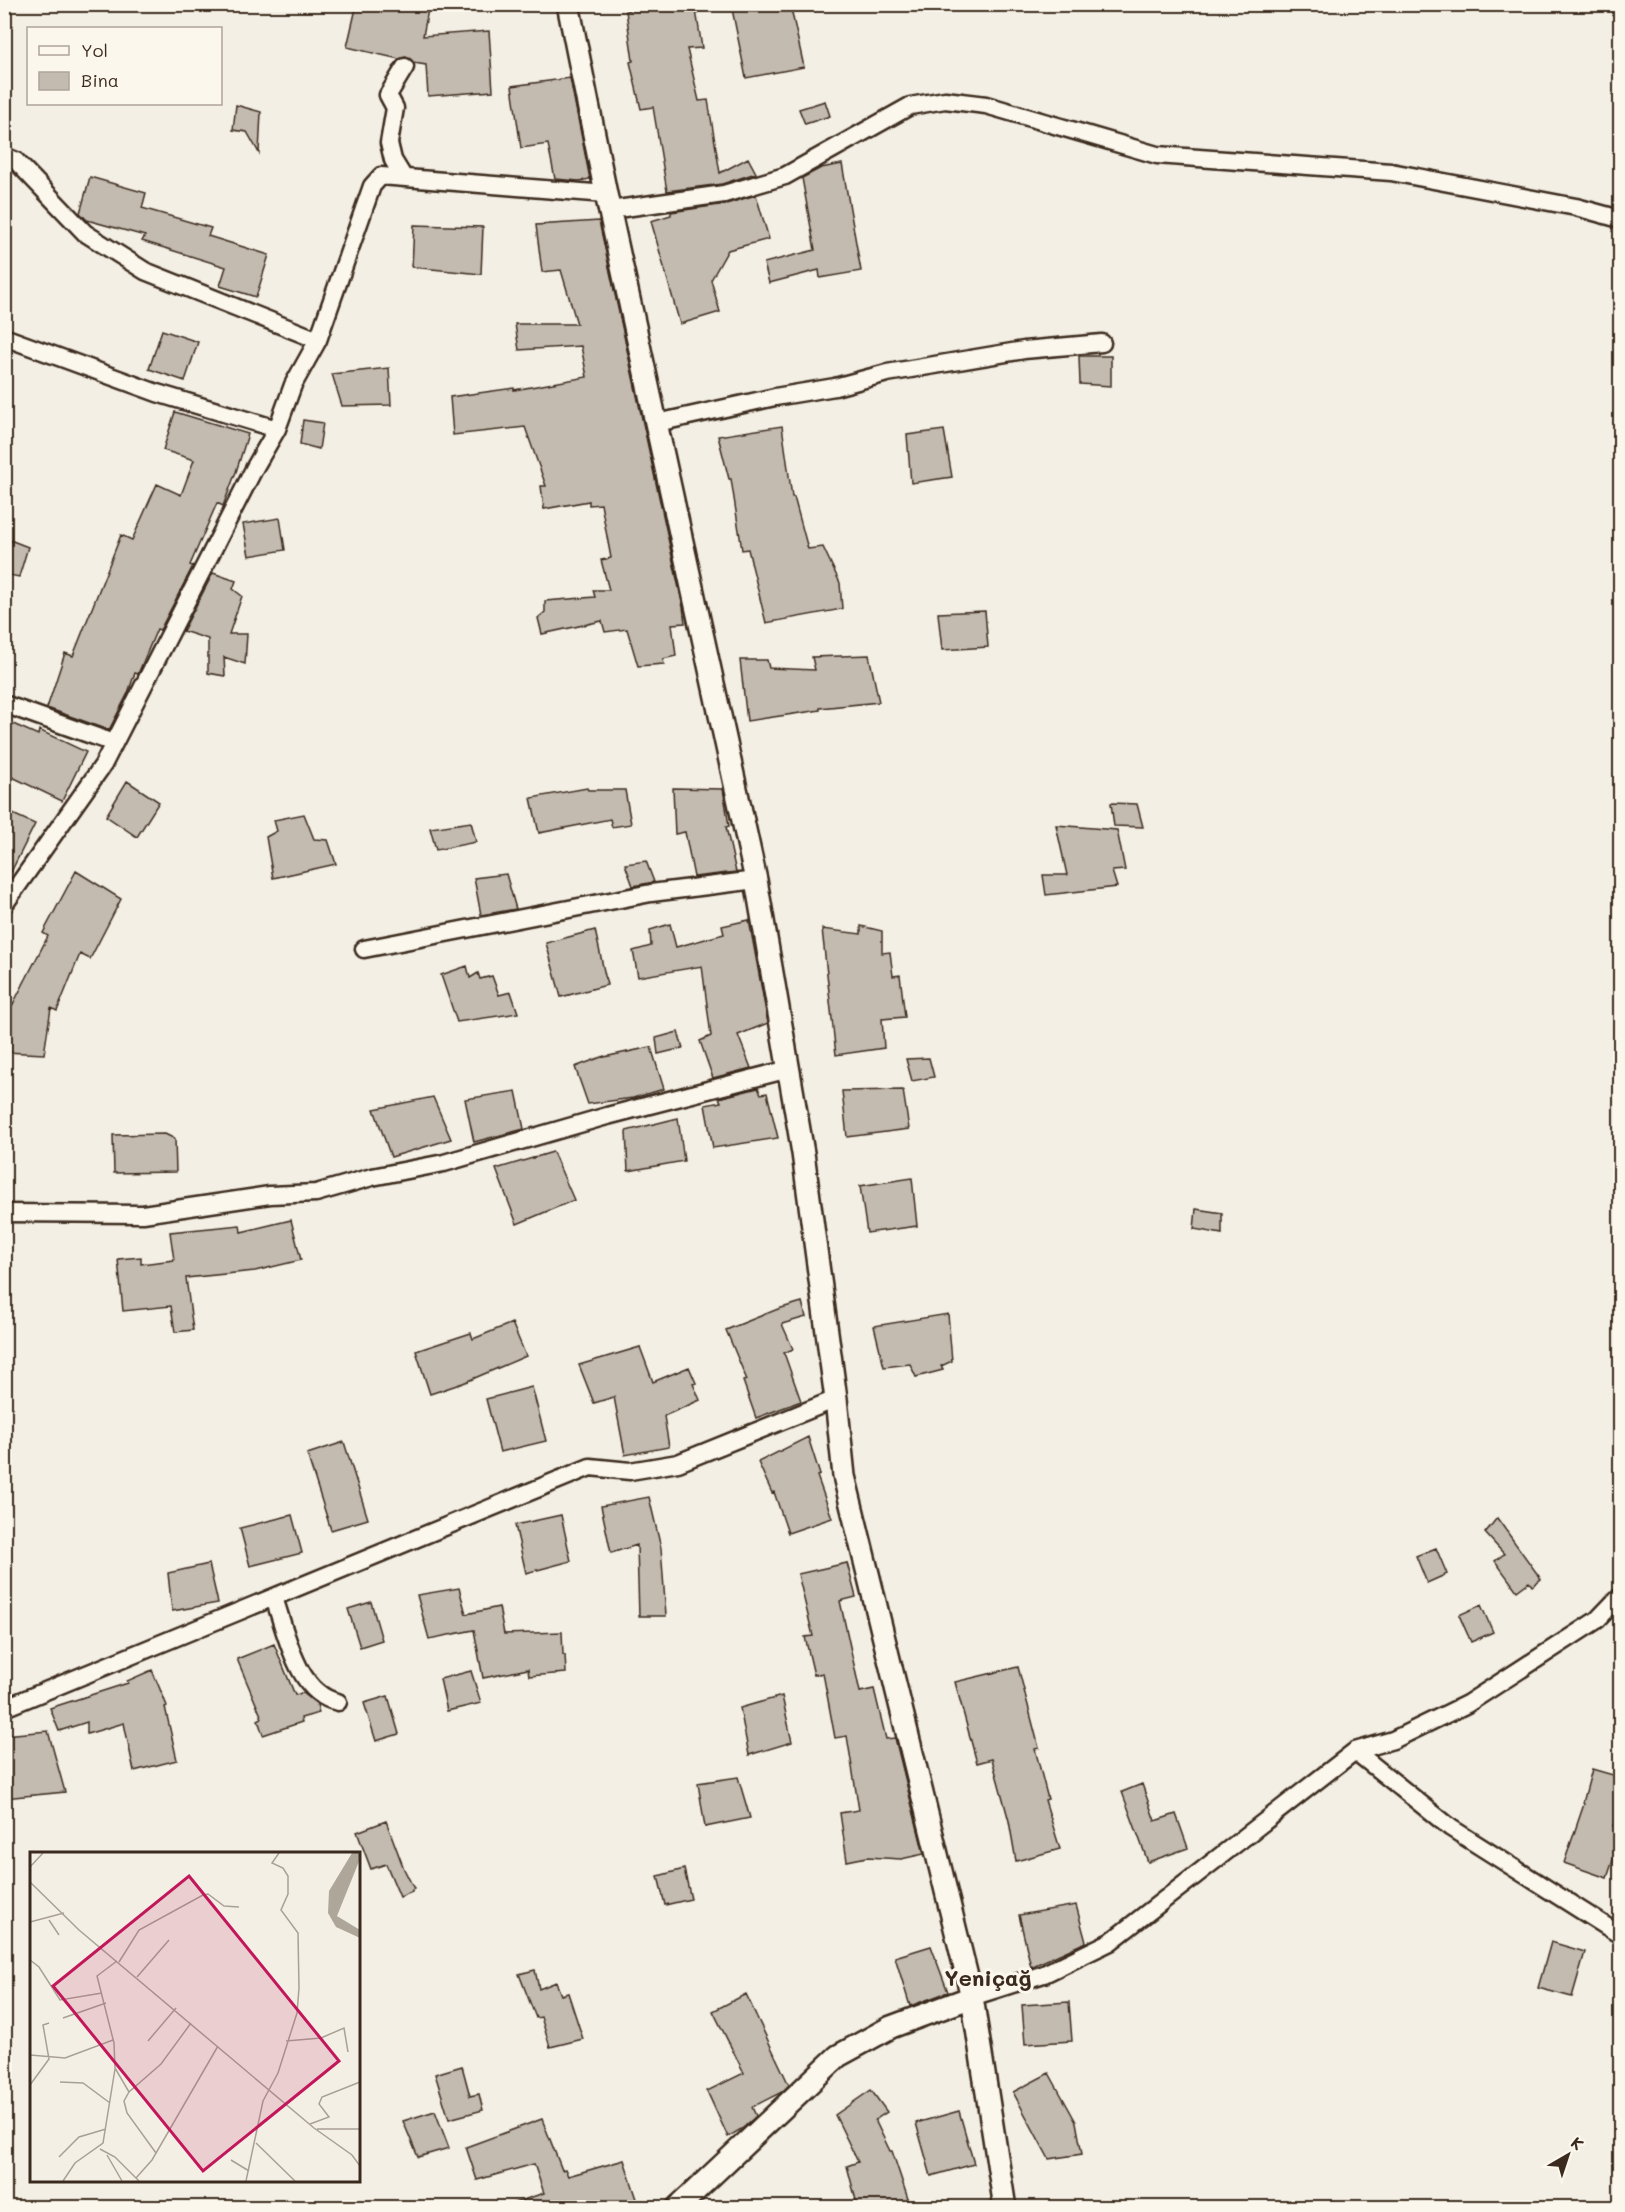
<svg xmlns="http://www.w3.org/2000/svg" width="1625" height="2212" font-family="Mali,sans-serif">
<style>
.building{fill:#c3bbb0;stroke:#3b2a1e;stroke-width:1.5}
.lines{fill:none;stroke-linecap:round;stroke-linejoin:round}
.minor-casing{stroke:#3b2a1e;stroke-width:21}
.tertiary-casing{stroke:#3b2a1e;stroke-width:26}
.minor{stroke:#fbf7ec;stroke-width:16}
.tertiary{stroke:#fbf7ec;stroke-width:21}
.labels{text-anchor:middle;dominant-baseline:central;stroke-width:6;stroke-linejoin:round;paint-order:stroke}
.quarter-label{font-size:22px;font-weight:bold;fill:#3b2a1e;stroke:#fbf7ec}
.inset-road{fill:none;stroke:#a9a095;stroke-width:1.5}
.view{fill:#c2185b;fill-opacity:0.15;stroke:#c2185b;stroke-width:3}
.inset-edge{fill:none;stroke:#3b2a1e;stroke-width:3}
</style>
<rect width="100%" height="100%" fill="#f3efe4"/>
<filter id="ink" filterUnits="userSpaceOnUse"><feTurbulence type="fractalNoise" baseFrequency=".0167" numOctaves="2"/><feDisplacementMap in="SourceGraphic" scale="12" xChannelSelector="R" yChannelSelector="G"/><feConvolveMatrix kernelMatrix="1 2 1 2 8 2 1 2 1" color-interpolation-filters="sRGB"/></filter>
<g filter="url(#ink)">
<path class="building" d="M357 4H429L423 36 489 31 493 91 428 96 426 65 414 63 406 57 399 59 347 47Z
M628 4H695L702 48 687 49 699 101 708 100 720 173 748 158 756 173 722 184 667 191 653 107 641 109 630 62 633 61 626 11 629 10Z
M731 4H790L804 67 746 78Z
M570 78 590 179 579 181 555 179 548 144 521 148 512 86Z
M825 101 830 116 805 124 799 109Z
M236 105 261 112 259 153 247 132 233 130Z
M842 164 861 271 820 278 819 270 769 283 764 263 815 250 802 178 821 168Z
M90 177 146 193 142 208 211 228 208 236 269 255 256 297 220 286 226 267 142 241 145 236 87 220 80 213Z
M756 195 769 239 728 250 711 280 720 312 680 324 651 221 671 215V212L726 204Z
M599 221 683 607 685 623 672 624 676 656 663 659 664 664 638 666 627 629 605 632 602 621 542 634 538 618 545 612V601L595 597 593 590H609L601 560 611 558 601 504 589 505V501L544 509 541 486H546L525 427 453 435 450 397 514 388V390L587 377 581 346 519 350 515 324H577L561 270 542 272 536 225Z
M414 225 483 227 481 274 412 267Z
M162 330 198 342 185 381 149 369Z
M1079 356H1111V386L1080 384Z
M389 368 391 405 342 406 332 374Z
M175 412 248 434 236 472 223 506 217 503 190 565 193 566 160 630 157 629 138 674 135 673 128 693 109 730 47 708 65 653 73 656 121 535 132 540 157 484 181 495 194 460 163 450Z
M303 420 323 423 319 449 300 444Z
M782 426 792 497H794L808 549 823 547 840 583 842 609 766 623 748 549 742 550 731 479H729L718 436Z
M944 430 952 477 911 483 907 435Z
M280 518 285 550 249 556 243 524Z
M10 540 28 547 19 577 4 574Z
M213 573 236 581 233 589 242 596 229 634H247L245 664 224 657 225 676 208 673V639L183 631Z
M985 611 988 647 942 650 938 613Z
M869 655 879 702 820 708V710L747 721 740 660H767L769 668 815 670 812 657Z
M4 720 38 735 39 730 86 752 62 801 4 773Z
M127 781 159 802 137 837 106 816Z
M587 788 588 790H625L631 824 612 827 610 819 539 833 531 798Z
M673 788 723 789 729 826 726 827 736 872 694 877 685 832 675 834Z
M1111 803 1137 804 1143 827 1114 826Z
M4 810 35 824 4 886Z
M304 814 314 839 328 840 336 864 273 878 266 837 277 831 274 820Z
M471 822 476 842 436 850 430 828Z
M1056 825 1117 830 1125 870 1112 871 1117 887 1046 895 1043 875H1067Z
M646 861 654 882 633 886 625 864Z
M76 871 121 899 90 959 80 954 57 1011 51 1008 44 1054 5 1052 11 1008 48 936 43 933Z
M506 874 516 909 481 915 474 878Z
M749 920 768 1023 738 1035 751 1068 713 1078 700 1041 711 1036 702 966 638 977 633 951 651 946 650 930 670 924 676 947 724 934 722 926Z
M861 926 882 931V953L890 952 893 976 900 975 905 1017 882 1019 884 1048 836 1055 822 929 861 934Z
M595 930 607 985 561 997 546 943Z
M467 966 470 978 478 973 480 979 492 976 499 995 511 992 518 1013 457 1022 441 975Z
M678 1032 683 1048 658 1054 656 1038Z
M651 1047 664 1089 633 1098 588 1104 575 1067 604 1056V1057Z
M929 1058 934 1077 912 1081 906 1059Z
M758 1088 761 1094 767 1093 778 1138 713 1148 705 1105 721 1102 719 1098Z
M903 1090 909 1129 847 1137 842 1091Z
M516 1091 524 1129 474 1142 465 1099Z
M433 1097 451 1139 391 1157 374 1109Z
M678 1118 684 1161 628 1171 626 1131Z
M165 1134 175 1139 176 1172 114 1173 113 1135Z
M553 1152 574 1200 517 1224 496 1169Z
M912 1178 917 1226 867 1233 860 1186Z
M1196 1209 1222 1213V1234L1194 1229Z
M291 1220 301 1260 255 1271 186 1278 193 1330 175 1332 171 1306 123 1311 118 1259 141 1257V1264L174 1260 170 1232 240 1225 241 1232Z
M802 1302 806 1317 782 1324 793 1349 784 1353 801 1401 756 1418 743 1381 747 1380 726 1330 778 1309Z
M948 1314 952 1361 941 1366 943 1370 916 1377 910 1364 884 1367 874 1326Z
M512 1323 526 1356 463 1383 430 1394 416 1351 471 1333 473 1339Z
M640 1347 653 1382 689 1367 696 1383 693 1384 700 1400 664 1416 669 1447 625 1455 614 1397 594 1403 579 1365Z
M532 1387 546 1441 500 1452 486 1399Z
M808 1437 820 1475 817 1476 832 1518 788 1533 774 1492 772 1493 758 1462Z
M344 1442 368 1519 331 1530 307 1454Z
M649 1497 661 1548 666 1616H639L637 1545 611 1553 601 1506Z
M292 1515 302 1553 250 1566 240 1528Z
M561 1515 571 1561 526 1573 515 1525Z
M1497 1518 1541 1579 1532 1586 1529 1582 1517 1591 1495 1561 1504 1554 1485 1533Z
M1436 1548 1447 1574 1427 1583 1416 1556Z
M847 1563 856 1597 840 1601 860 1692 874 1689 886 1739 895 1738 924 1854 901 1859 867 1857 847 1861 840 1813 859 1810 847 1736 835 1738 823 1673 814 1675 805 1637 813 1636 798 1574Z
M209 1564 218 1603 172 1611 168 1573Z
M459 1588 466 1614 499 1607 504 1634 562 1632 563 1655H565L566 1673 529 1676 528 1669 483 1678 474 1630 429 1639 417 1595Z
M371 1602 382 1640 360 1647 348 1609Z
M1481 1605 1493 1632 1471 1642 1459 1615Z
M274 1644 295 1695 303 1693 317 1704 319 1713 301 1718 302 1722 263 1735 258 1720 262 1718 237 1659Z
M1018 1667 1039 1748 1035 1749 1048 1799 1045 1800 1060 1849 1016 1861 1009 1821 992 1759 977 1763 955 1682Z
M152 1670 167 1706 165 1707 177 1760 134 1771 124 1723 87 1734V1722L59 1731 50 1708 128 1683 127 1681Z
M471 1671 481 1703 447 1711 440 1679Z
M388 1696 399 1734 376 1741 364 1703Z
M782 1696 792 1742 749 1755 740 1708Z
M48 1731 65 1792 4 1798V1735Z
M1592 1769 1620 1777V1799L1613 1826 1620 1828V1839L1607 1878 1564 1863 1584 1804 1583 1803Z
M738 1777 750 1818 705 1827 698 1783Z
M1142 1784 1155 1821 1176 1814 1188 1848 1148 1862 1122 1792Z
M386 1821 404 1869 414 1889 412 1890V1892L400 1897 386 1864 371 1869 357 1832Z
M684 1869 691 1899 665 1905 658 1876Z
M1076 1905 1086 1942 1031 1967 1019 1915Z
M1551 1942 1585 1952 1572 1997 1538 1988Z
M931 1946 948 1992 910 2006 895 1957Z
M535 1970 539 1989 556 1982 561 1995 568 1993 583 2039 550 2047 541 2017 536 2018 519 1974Z
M746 1994 789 2085 782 2092 752 2107 756 2116 743 2128 728 2137 707 2091 744 2073 713 2011Z
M1069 2002 1072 2041 1025 2044 1022 2005Z
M462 2066 470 2096 479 2094 483 2110 449 2119 435 2074Z
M1049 2073 1076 2122 1082 2154 1049 2159 1013 2092Z
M871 2090 887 2112 875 2120 890 2151H892L911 2208H858L847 2166 858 2162 835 2115Z
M435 2111 449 2148 418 2157 403 2121Z
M959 2111 974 2164 931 2176 916 2123Z
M542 2119 562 2170 565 2169 568 2176 624 2160 640 2208H509L508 2205 544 2193 534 2164 477 2180 466 2147Z"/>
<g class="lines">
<defs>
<path id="minor" d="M4 156 16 161 85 233 145 271 318 340
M404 178 393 160 389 143 395 108 388 95 405 67
M610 210 724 194 785 176 910 106 945 100 986 105 1157 155 1391 172 1576 207 1620 219
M4 337 157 393 277 429
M657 423 775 397 835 387 887 373 1024 350 1102 343
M4 704 114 743
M4 905 103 765 255 467 277 429 293 385 318 340 372 186 381 176 606 194
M364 949 651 893 756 880
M4 1213 143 1214 270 1195 316 1193 372 1177 444 1163 607 1116 789 1069
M274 1598C286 1632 297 1694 338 1702
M4 1708 590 1467 630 1471 678 1463 836 1399
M1355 1751 1451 1828 1620 1935
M972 1997 1044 1974 1110 1942 1355 1751 1393 1740 1467 1704 1597 1620 1620 1596"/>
<path id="tertiary" d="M568 4 606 194 756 880 803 1153 836 1399 844 1476 972 1997 1005 2208
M677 2208 838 2056 891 2027 972 1997"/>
</defs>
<use href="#minor" class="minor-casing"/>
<use href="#tertiary" class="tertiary-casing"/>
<use href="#minor" class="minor"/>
<use href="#tertiary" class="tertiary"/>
</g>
</g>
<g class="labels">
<g class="quarter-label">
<text x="988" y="1977">Yeniçağ</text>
</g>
</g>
<g transform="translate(30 1852)">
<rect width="330" height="330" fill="#f3efe4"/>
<path d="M322 1H330V7L307 64 330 78V86L306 75 298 61 299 39Z" fill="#afa69a"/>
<path class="inset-road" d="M0 15 13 1M0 30 49 78 284 276 322 303 330 314M19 68 29 83M0 70 34 61M0 108 9 115 30 148 72 141M87 109 67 124 84 191 85 216 99 240M89 110 109 78 173 43 178 42 194 54 209 55M107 125 139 88M33 166 76 151M118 189 146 156M256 189 291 186 314 176 318 200M0 203 35 206 83 188M30 230 53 231 80 251M0 233 19 207 13 173 19 171M280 272 299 265 289 252 292 245 330 230M287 277H330M226 291 265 329M70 297 85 305 109 329M126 301 97 261 94 249 99 240 131 212 161 171M77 303 92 329M29 305 49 285 76 277M201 308 219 319M106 326 122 308 188 194M33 329 45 311 73 291 85 217M216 329 233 249 248 221 267 161 269 136 268 81 251 58 258 42V24L253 16 242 11 249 1"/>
<path class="view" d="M159 24 309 209 173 319 23 134Z"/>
<rect width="330" height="330" class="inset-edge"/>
</g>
<rect width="1625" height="2212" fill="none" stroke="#fbf7ec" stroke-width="24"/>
<rect x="12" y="12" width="1601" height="2188" fill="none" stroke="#3b2a1e" stroke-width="2" filter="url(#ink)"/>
<rect x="27" y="27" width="195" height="78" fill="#fbf7ec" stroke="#aea59a" stroke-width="1.5"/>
<rect x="39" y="46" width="30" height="9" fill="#fbf7ec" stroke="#aea59a" stroke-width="1.5"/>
<text x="81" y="57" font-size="18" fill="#3b2a1e">Yol</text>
<rect x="39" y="72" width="30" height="18" fill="#c3bbb0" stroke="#aea59a" stroke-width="1.5"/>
<text x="81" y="87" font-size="18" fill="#3b2a1e">Bina</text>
<g transform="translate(1568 2155) rotate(39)" stroke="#fbf7ec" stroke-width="4.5" paint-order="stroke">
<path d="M0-4.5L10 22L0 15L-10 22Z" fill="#3b2a1e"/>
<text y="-9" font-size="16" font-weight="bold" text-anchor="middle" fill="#3b2a1e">K</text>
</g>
</svg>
